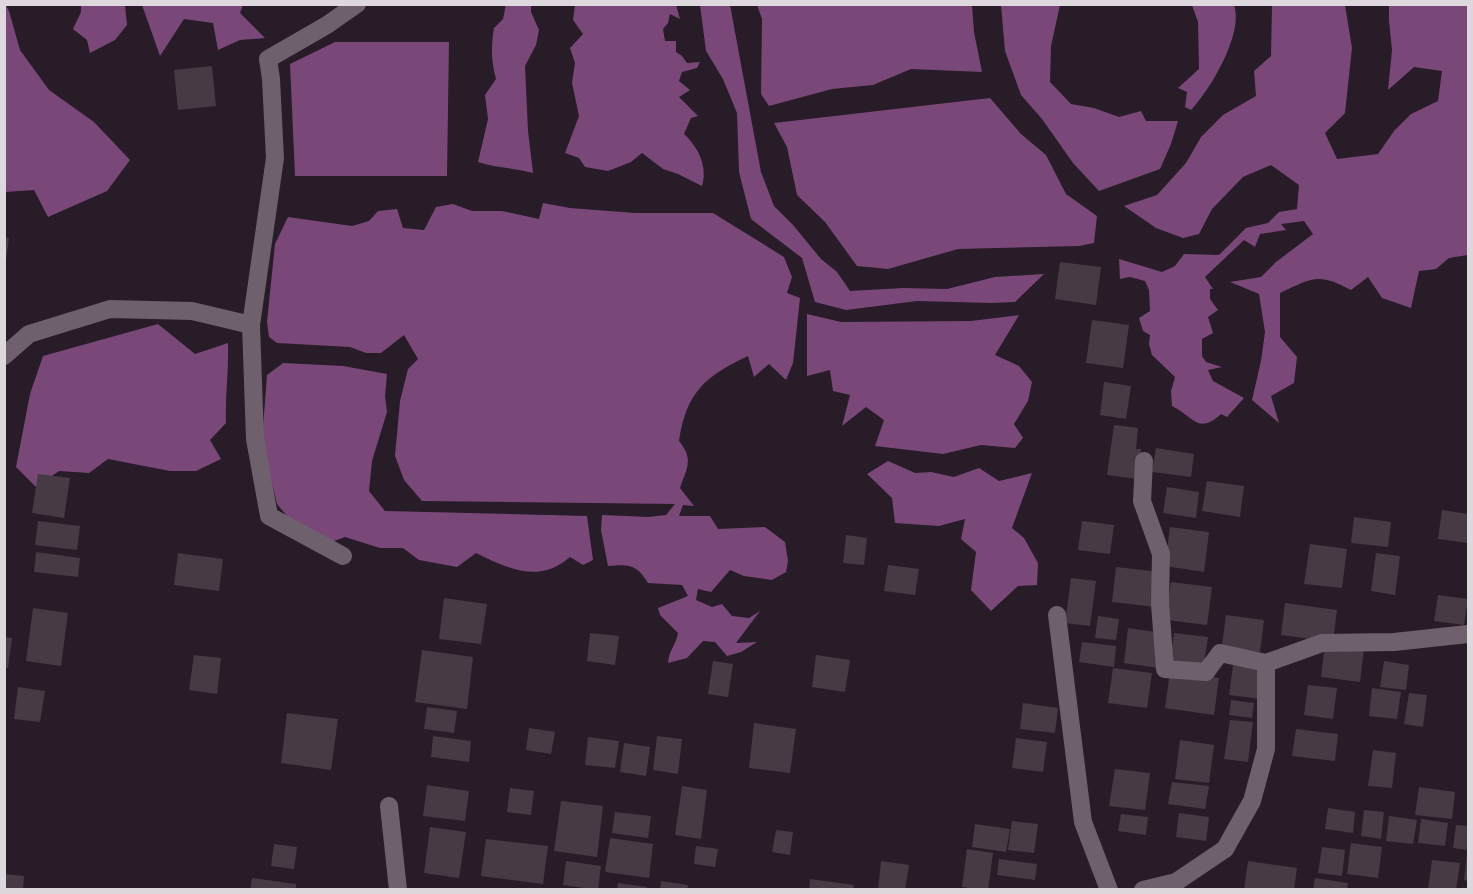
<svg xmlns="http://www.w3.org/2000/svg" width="1473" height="894" font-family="Helvetica,sans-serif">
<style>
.water{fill:#7a4779}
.building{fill:#463a45}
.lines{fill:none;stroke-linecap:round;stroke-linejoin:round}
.minor{stroke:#6e606d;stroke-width:18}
</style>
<rect width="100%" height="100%" fill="#271c27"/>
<path class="water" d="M5 4 9 11 20 50 49 90 94 122 130 160 107 191 48 217 34 190 5 192Z
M506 4 531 5V12L539 30 536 45 525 66 528 131 533 173C515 168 496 168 478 162L488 119 485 95 496 79C491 61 491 46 494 28L503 19Z
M81 5H125L127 25 115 40 90 53 87 40 73 29 81 12Z
M142 5H243L240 13 265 38 240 40 218 50 213 23 184 19 160 56Z
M575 5H676L680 19 670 14 668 23 663 29 665 41H676V52L682 56 687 63 700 62 697 68 682 72 679 81 690 90 679 97 698 116 691 118 684 134C698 147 708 166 702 186L678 174 663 169 642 153 631 162 608 171 585 167 579 158 565 153 579 116 572 83 575 63 570 48 583 34 573 20Z
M700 5H730L761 172 774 206 793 225 821 259 837 272 850 291 903 288 947 289 995 277 1044 274 1015 302 991 303 917 301 846 310 815 302 802 258 751 219 739 172 737 113 723 79 706 51Z
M757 5H972L974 32 982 72 911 69 873 85 832 89 769 106 761 94 762 19Z
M1001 5H1060L1051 46 1050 82 1071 104 1094 108 1119 117 1141 111 1146 121H1178L1171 144 1160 169 1099 191 1073 163 1042 119 1021 95 1005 51Z
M1192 5H1234C1244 33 1211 89 1191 110L1185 107 1187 92 1178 88 1199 69 1198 22Z
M1272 5H1345L1352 48 1345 113 1325 133 1337 159 1378 154 1394 131 1411 114 1438 101 1442 71 1414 67 1388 90 1392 50 1389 21V5H1468V255L1449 258 1436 269 1419 271 1411 308 1382 298 1368 277 1351 290C1318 272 1312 278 1280 293V337L1297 357 1294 383 1271 396 1279 423 1252 400 1261 361 1265 332 1259 294 1230 282 1261 277 1276 262 1313 234 1304 221 1281 224 1286 230 1260 234 1255 247 1244 240 1205 277 1213 289H1210V299L1218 310 1208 317 1213 333 1202 339V356L1206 362 1222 367 1208 370 1213 381 1244 398 1227 417 1221 414C1198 435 1194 417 1172 406L1171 391 1175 377 1152 355 1149 344 1150 335 1143 331 1139 318 1150 311 1149 290 1145 281 1130 277 1120 279 1119 259 1162 272 1175 266 1184 254 1219 255 1246 228 1268 223 1279 212 1297 209 1299 185 1271 165 1243 177 1212 209 1199 234 1183 238 1156 228 1124 206 1157 195 1186 163 1201 137 1223 115 1256 96 1254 71 1271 56Z
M335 42H449L447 176H295L290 64Z
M990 98 1021 134 1046 155 1066 194 1097 216 1094 243 1079 246 958 249 888 269 857 266 825 222 797 195 787 147 774 123Z
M543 203 570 208 635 213H713L784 257 792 277 787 293 800 298 793 363 786 380 769 364 754 377 748 356C705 376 686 393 679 441 694 459 687 468 680 488L694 506 683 505 679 516H710L718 529 765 527 785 542 788 561 786 572 772 580 744 576 730 570 711 592 698 589 696 600 712 607 722 604 732 616 749 618 760 611 736 643 757 642 741 652 727 656 715 642 703 641 687 658 668 663C669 650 676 645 678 633L660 615 658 608 688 596 682 585 648 583C637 564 628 564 608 566L601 530 602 515 648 517 666 515 675 504 422 501 404 480 395 456 400 401 408 369 418 359 404 335 381 353H366L350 347 277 343 269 337 267 322 275 244 288 217 352 226 369 221 378 211 397 209 403 228 424 230 436 207 453 204 472 211H502L539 219Z
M807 314 841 322 971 321 1019 315 995 355 1019 366 1032 382 1028 401 1014 424 1023 438 1015 448 981 445 943 454 875 446 884 420 866 407 842 426 850 395 833 391 830 370 807 376Z
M158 324 195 354 228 343C229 370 225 396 226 423L210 440 221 459 196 471H170L108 459 89 473 59 471 36 487 16 467 30 394 43 356Z
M283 363 343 366 387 374 385 396 387 412 372 461 369 491 385 511 587 516 593 560 583 565 570 557C539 584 509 569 476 553L457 567 419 560 403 548H380L345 537 326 544 287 516 277 504 262 441 267 375Z
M888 461 915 473 931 472 954 477 979 468 999 481 1032 473 1012 528 1024 538 1038 563 1037 585 1018 586 991 611 971 590 976 552 961 539 965 519 939 526 895 523 892 498 867 474Z"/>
<path class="building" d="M212 66 216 106 178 110 174 70Z
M4 237 9 238 6 260H4Z
M1060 262 1101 267 1096 305 1055 299Z
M1092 320 1129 325 1123 368 1086 363Z
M1104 382 1131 386 1126 419 1100 415Z
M1114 425 1138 428 1136 449H1141L1137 479 1107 475Z
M1156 448 1194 454 1191 477 1152 472Z
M38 474 70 478 64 518 32 513Z
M1207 481 1244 486 1240 517 1202 511Z
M1167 487 1199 492 1196 518 1163 513Z
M1442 510 1468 514V543L1438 539Z
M1354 517 1391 522 1388 547 1351 543Z
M38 521 80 526 77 550 35 545Z
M1082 521 1114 525 1110 554 1078 550Z
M1170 527 1209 532 1204 572 1165 566Z
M846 535 867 538 864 565 843 563Z
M1310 544 1347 549 1342 588 1304 584Z
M36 552 80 558 78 577 34 572Z
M178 553 223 559 219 591 174 585Z
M1376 553 1400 556 1395 595 1371 591Z
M888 565 919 569 915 595 884 591Z
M1116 567 1160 572 1155 607 1112 602Z
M1071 578 1096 581 1090 626 1065 623Z
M1171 582 1212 587 1207 625 1166 620Z
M1438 595 1468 599 1464 625 1434 621Z
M444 598 487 604 481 644 439 639Z
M1285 603 1337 610 1333 642 1281 635Z
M33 608 68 613 61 666 26 661Z
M1226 615 1264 620 1260 652 1222 646Z
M1098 616 1119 619 1116 640 1095 638Z
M1128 628 1163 633 1158 668 1124 663Z
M590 633 619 636 615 665 587 661Z
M1174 633 1208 637 1203 670 1170 665Z
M4 637 12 638 8 668 4 667Z
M1082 642 1116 646 1114 667 1079 662Z
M1325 644 1364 649 1360 682 1321 677Z
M422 650 473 657 467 709 415 702Z
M194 655 221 658 217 694 189 690Z
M816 655 850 660 845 692 812 687Z
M713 661 733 664 728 697 708 694Z
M1384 661 1409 665 1406 690 1380 687Z
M1233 665 1265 670 1261 699 1229 695Z
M1113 668 1152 673 1147 708 1108 703Z
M1170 671 1219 678 1214 715 1165 708Z
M1308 685 1337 688 1333 719 1304 715Z
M18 687 45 691 40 722 14 719Z
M1372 688 1401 692 1397 719 1369 716Z
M1409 693 1427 695 1423 727 1404 724Z
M1231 700 1254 703 1252 718 1229 715Z
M1023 703 1058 708 1055 733 1020 729Z
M427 707 457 711 454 733 424 729Z
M287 713 338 719 331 770 281 763Z
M1230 720 1253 722 1248 762 1224 759Z
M754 723 796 729 790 773 749 768Z
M529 728 555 732 551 754 526 750Z
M1296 729 1338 734 1335 761 1292 756Z
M433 736 471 741 469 762 431 757Z
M657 736 682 739 678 774 653 770Z
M588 737 619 741 615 768 585 765Z
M1016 738 1047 742 1043 772 1012 768Z
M1180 740 1214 745 1209 783 1175 779Z
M624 743 650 747 646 776 620 772Z
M1373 750 1396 753 1392 788 1368 786Z
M1115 769 1150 773 1145 810 1109 806Z
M1172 782 1209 786 1205 809 1168 804Z
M427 785 469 791 465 821 423 816Z
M682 786 707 790 701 839 675 835Z
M1419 787 1455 792 1452 819 1415 815Z
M510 788 534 791 531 815 507 812Z
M561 801 603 806 597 857 554 851Z
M1328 808 1355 812 1353 833 1325 829Z
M1364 810 1384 812 1381 839 1361 836Z
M615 812 651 816 648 838 612 833Z
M1179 813 1209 817 1206 841 1176 837Z
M1121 814 1148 817 1146 835 1118 831Z
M1389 816 1417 820 1413 844 1386 841Z
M1421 819 1448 823 1445 846 1418 843Z
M1012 821 1038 824 1034 853 1008 850Z
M975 824 1010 829 1006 852 972 847Z
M1456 825 1468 826V850L1453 848Z
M430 827 466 832 459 878 424 873Z
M776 830 793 832 790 855 772 852Z
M610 838 653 844 649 878 605 872Z
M486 839 548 846 543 884 481 876Z
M1351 843 1382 847 1378 878 1347 874Z
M274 844 297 847 294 869 271 866Z
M696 846 718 849 715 867 694 864Z
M1322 847 1345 850 1342 876 1318 873Z
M967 849 993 853 988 890 962 887Z
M1467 853H1468V881L1464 880Z
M999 859 1037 864 1035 880 997 875Z
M1432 860 1460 863 1456 890H1428Z
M566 861 601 866 598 890 563 885Z
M881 861 909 865 905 890H878Z
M1248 861 1297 868 1294 890H1244Z
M4 874 24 876 23 890H4Z
M252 878 296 884V890H250Z
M1315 878 1348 883 1347 890H1313Z
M810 879 854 885 853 890H809Z
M661 881 688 885 687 890H660Z
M618 883 647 887V890H617Z"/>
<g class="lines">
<path class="minor" d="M251 325 255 439 269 516 343 556
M4 356 29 334 110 309 192 311 251 325 275 158 271 79 268 59 327 25 357 4
M1144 461 1142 501 1161 554 1160 604 1165 669 1206 672 1220 653 1266 663
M1057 615 1083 822 1109 890
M389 806 398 890
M1143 890 1176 882 1225 849 1252 801 1266 749V663L1322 643 1394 642 1468 634"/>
</g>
<rect width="1473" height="894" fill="none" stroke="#dfd7de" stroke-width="12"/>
</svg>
